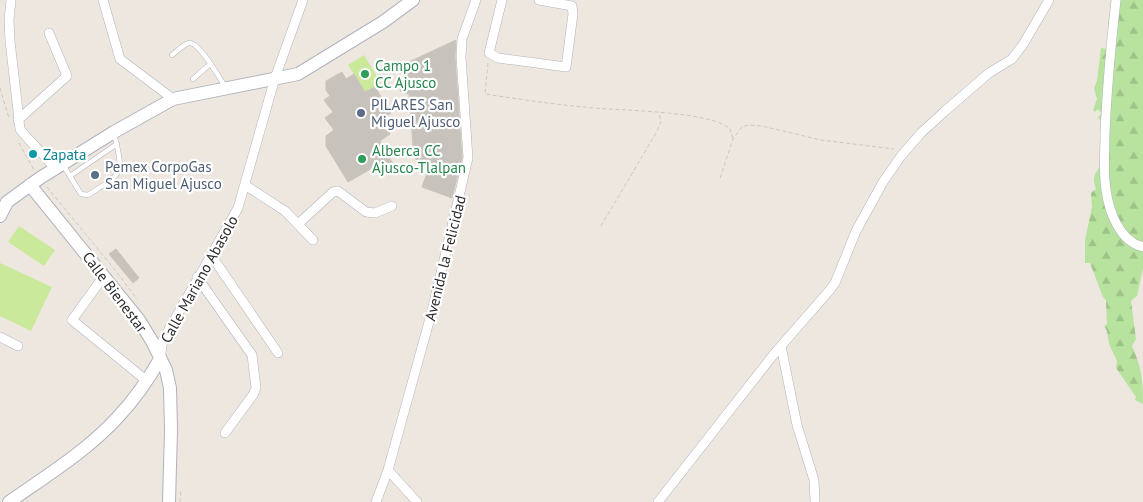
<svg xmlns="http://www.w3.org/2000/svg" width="1143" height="502" font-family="'PT Sans',sans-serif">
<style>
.forest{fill:url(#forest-firs)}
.pitch{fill:#cbe99a}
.building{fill:#c7c2bb;stroke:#cac3b9}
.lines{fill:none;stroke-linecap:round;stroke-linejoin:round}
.lane-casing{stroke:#b0b3bd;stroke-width:5.5}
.street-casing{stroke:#b0b3bd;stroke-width:10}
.secondary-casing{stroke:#b0b3bd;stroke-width:14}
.path{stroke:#c8c8c8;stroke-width:1;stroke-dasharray:4 2.5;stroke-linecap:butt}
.lane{stroke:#fff;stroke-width:4.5}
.street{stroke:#fff;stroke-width:9}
.secondary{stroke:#fff;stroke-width:12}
.leisure-dot{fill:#2e9e5b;stroke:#fff;stroke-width:2}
.service-dot{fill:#5c6f8a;stroke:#fff;stroke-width:2}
.culture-dot{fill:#0f9aa8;stroke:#fff;stroke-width:2}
.labels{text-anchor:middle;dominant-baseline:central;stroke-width:4.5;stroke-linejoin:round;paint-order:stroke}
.leisure-label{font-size:15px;fill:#27864d;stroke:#fff;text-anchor:start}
.service-label{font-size:15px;fill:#4e5e75;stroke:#fff;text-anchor:start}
.culture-label{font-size:15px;fill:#0d838f;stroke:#fff;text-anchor:start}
.street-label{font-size:15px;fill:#2d2d2d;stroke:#fff}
</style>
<defs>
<pattern id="forest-firs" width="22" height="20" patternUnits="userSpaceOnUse" patternTransform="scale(1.25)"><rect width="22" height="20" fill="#b8e39e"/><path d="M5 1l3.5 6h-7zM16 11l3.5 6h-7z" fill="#9ec388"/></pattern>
</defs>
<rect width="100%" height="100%" fill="#eee7e0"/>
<path class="forest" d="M1112 0H1143V268L1137 296 1131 301 1136 339 1132 346C1142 369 1143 380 1143 404L1135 400 1136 397 1116 368 1117 361 1109 344 1107 331 1104 326 1107 324 1106 300 1103 297 1090 263H1085V240L1092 207 1091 193 1096 189C1091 176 1096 172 1104 162L1102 121 1098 118 1101 113 1098 109 1095 112 1093 110 1097 99 1094 88 1097 81 1101 48 1109 49 1113 36 1108 24Z"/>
<path class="pitch" d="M364 55 381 83 365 92 348 65Z
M19 226 55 250 44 266 8 242Z
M0 263 52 287 31 331 0 316Z"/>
<path class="building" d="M456 40 455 57 462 157 452 198 422 187 427 173 414 157 409 94 400 91 409 62Z
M342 72 346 79 354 74 365 92 375 87 391 113 381 119 390 134 380 141 393 164 379 172 376 166 348 182 326 146V136L334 130 325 118 333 112 324 100 330 96 326 90V81Z
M116 249 139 278 133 283 109 254Z"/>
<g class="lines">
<defs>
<path id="lane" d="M172 55C177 51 184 44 189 43 199 41 219 78 225 86
M193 79 210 64
M63 165 81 194 88 195C124 172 124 176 114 133
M70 176 117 144"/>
<path id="street" d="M11 0 9 20 10 41 20 129C31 144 44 153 55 169
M103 0 120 59 173 99
M502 0 489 53 498 58 566 67 573 14 572 6 539 0
M1116 0C1111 44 1107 88 1105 133 1105 152 1103 171 1106 190 1109 211 1119 241 1143 247
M18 120 67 76 49 33
M245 185 285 211 313 240
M298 224 333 192 338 191 366 212 375 213 392 206
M211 255 278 353
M104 276 72 320 147 381
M197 277 252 355 256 388 253 395 225 433
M0 337 18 346
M781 346 797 425 814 480 815 502
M160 359 163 340 238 208 275 78 303 0
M388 470 417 502
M376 502 388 470 432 311 468 158 461 57 462 39 476 0
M658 502 774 354 829 291 835 283 856 231 883 182 901 156 921 133 945 111 989 73 1012 59 1024 43 1049 0"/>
<path id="secondary" d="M30 185 139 320 153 343 166 370 170 388 171 430 169 502
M0 216 7 202 40 178 114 132 173 99 298 74 383 22 413 0
M9 502C46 476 87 451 118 417 134 400 148 380 160 359"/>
</defs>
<use href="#lane" class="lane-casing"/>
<use href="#street" class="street-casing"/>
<use href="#secondary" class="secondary-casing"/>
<path class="path" d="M488 63 485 94C518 99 551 104 584 107 615 111 710 110 730 129L733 139
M0 88 9 118
M19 143 34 170
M720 178 733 139 742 127 748 125 762 126 821 140 894 149
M47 187 115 270 137 299
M601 226 656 133 661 122 659 113
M180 502 181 490"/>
<use href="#lane" class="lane"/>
<use href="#street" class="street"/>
<use href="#secondary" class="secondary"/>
</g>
<g class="leisure-dot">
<circle cx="365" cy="74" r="5"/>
<circle cx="362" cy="159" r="5"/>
</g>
<g class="service-dot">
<circle cx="361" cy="113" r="5"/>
<circle cx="95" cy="175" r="5"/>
</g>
<circle class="culture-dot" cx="33" cy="154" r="5"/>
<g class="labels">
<g class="leisure-label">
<text x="375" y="65">Campo 1<tspan x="375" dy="17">CC Ajusco</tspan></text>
<text x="372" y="150">Alberca CC<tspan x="372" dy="17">Ajusco-Tlalpan</tspan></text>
</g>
<g class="service-label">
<text x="371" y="104">PILARES San<tspan x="371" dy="17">Miguel Ajusco</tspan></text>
<text x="105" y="166">Pemex CorpoGas<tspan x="105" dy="17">San Miguel Ajusco</tspan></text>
</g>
<g class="culture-label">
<text x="43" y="154">Zapata</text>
</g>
<g class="street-label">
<text transform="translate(445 258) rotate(-76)">Avenida la Felicidad</text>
<text transform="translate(199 279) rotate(-61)">Calle Mariano Abasolo</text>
<text transform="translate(115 292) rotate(53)">Calle Bienestar</text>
</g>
</g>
</svg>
